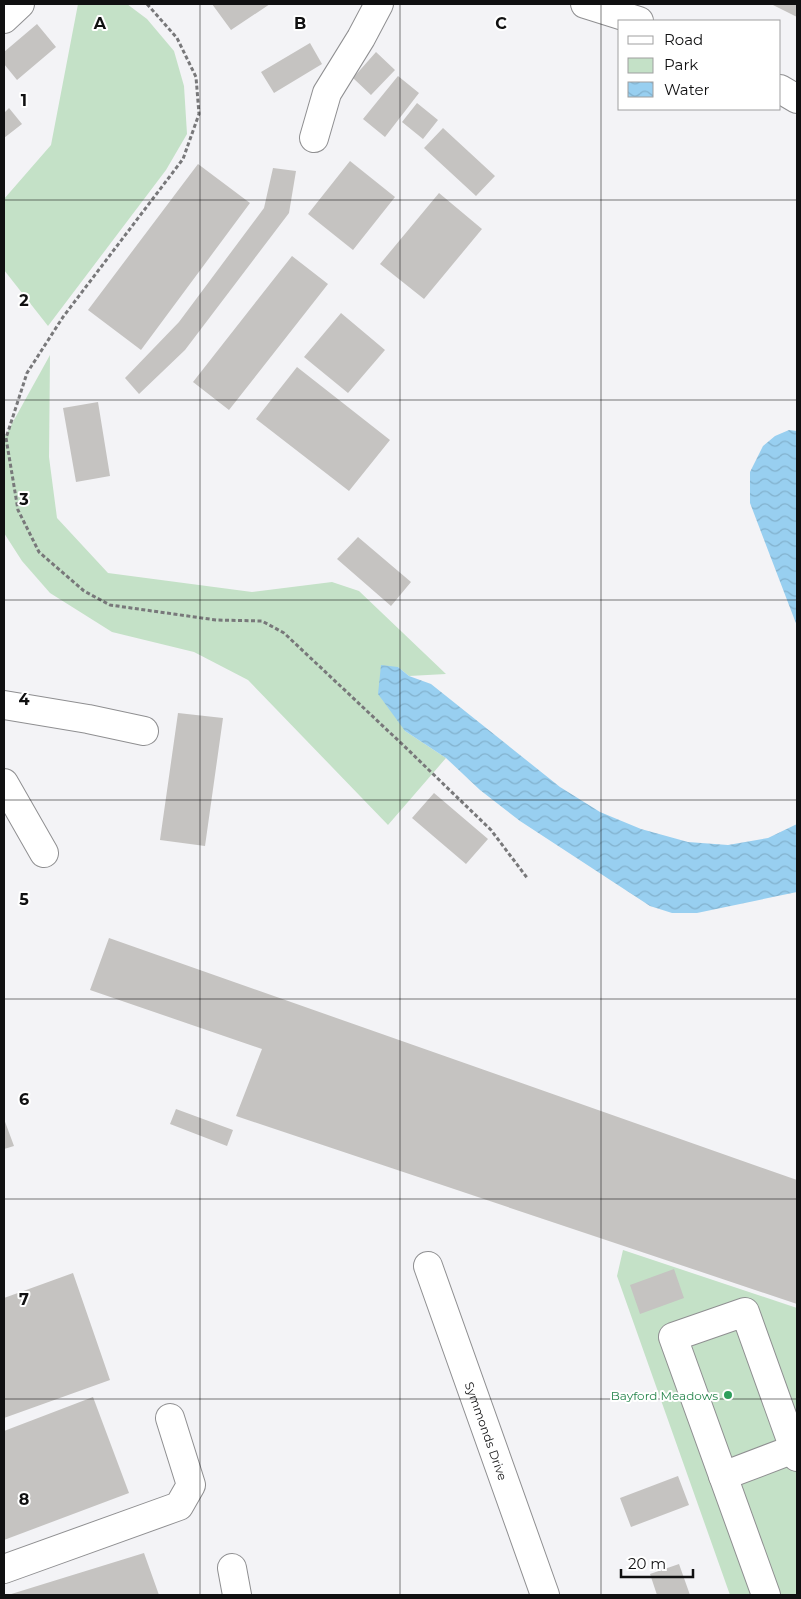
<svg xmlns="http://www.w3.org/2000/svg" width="801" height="1599" font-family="Montserrat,sans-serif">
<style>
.green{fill:#c4e1c7}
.water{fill:url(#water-waves)}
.building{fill:#c5c3c1}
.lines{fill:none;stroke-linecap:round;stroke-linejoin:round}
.minor-casing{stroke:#8f8f91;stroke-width:30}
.path{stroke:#78787a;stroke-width:3;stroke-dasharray:4 2.5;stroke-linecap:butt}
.minor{stroke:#fff;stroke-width:28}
.grid{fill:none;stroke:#101011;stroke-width:1;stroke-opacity:0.55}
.leisure-dot{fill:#2e9e5b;stroke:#fff;stroke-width:2}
.labels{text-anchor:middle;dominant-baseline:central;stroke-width:4;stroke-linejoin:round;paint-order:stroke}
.leisure-label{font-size:12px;fill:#27864d;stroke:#fff;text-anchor:end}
.street-label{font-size:12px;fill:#101011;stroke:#fff}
.grid-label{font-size:16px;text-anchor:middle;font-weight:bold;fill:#101011;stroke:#fff;stroke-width:4;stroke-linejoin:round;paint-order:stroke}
</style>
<defs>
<pattern id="water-waves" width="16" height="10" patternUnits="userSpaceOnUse" patternTransform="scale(1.25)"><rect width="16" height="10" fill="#98cff0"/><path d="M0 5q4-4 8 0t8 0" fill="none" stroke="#82b1cd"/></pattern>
</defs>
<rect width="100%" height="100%" fill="#f3f3f6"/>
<path class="green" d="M78 4H127L147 19 174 51 184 86 187 134 166 170 48 326 4 270V199L51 145Z
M50 355 49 457 57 518 108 573 252 592 332 582 359 591 446 674 409 676 398 667 405 731 446 758 388 825 248 680 194 652 112 632 50 593 22 561 4 533V438Z
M623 1250 797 1308V1595H730L617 1276Z"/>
<path class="water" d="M789 430 797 431V626L750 503V472L763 446 775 436Z
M381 665 398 667 409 676 431 684 560 787 600 812 641 829 688 842 728 845 768 838 797 824V892L697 913H672L650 906 520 821 480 790 446 758 405 731 378 694Z"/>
<path class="building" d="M212 4H270L231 30Z
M771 4H797V17Z
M37 24 56 47 17 80 4 64V52Z
M310 43 322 64 274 93 261 72Z
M376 52 395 70 371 95 353 78Z
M398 76 419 93 385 137 363 119Z
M417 103 438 120 423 139 402 122Z
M9 108 22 124 4 138V113Z
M443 128 495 176 476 196 424 148Z
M350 161 395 197 353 250 308 214Z
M198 164 250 203 141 350 88 310Z
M273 168 296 171 289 213 185 350 139 394 125 378 179 322 264 208Z
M439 193 482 229 424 299 380 264Z
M292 256 328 284 229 410 193 382Z
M341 313 385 350 348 393 304 357Z
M297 367 390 440 349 491 256 419Z
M98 402 110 476 76 482 63 408Z
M358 537 411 582 391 606 337 559Z
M178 713 223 718 205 846 160 840Z
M434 793 488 839 466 864 412 818Z
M109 938 797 1180V1304L236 1116 262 1049 90 990Z
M176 1109 233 1130 227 1146 170 1124Z
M4 1119 14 1146 4 1149Z
M674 1269 684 1298 640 1314 630 1285Z
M73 1273 110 1380 4 1418V1298Z
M93 1397 129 1493 4 1540V1431Z
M678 1476 689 1505 631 1527 620 1498Z
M144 1553 159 1595H8Z
M679 1564 690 1595H657L650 1574Z"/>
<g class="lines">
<defs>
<g id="minor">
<path d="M585 4 639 21"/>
<path d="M4 19 20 4"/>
<path d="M780 89 797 99"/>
<path d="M314 138 327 93 361 38 379 4"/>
<path d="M4 705 88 719 144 731"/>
<path d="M4 783 44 853"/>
<path id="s1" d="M428 1266 545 1595"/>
<path d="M723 1476 794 1449"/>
<path d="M232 1568 237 1595"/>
<path d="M4 1569 179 1506 191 1485 170 1418"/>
<path d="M766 1595 673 1337 745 1312 797 1457"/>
</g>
</defs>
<use href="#minor" class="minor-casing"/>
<path class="path" d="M147 4 177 38 196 77 199 114 183 159 63 317 27 373 6 438 18 510 39 552 84 591 110 605 216 620 262 621 284 633 402 744 491 830 528 879"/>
<use href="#minor" class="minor"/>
</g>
<path class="grid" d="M200 4V1595M400 4V1595M601 4V1595M4 200H797M4 400H797M4 600H797M4 800H797M4 999H797M4 1199H797M4 1399H797"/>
<circle class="leisure-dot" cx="728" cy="1395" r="5"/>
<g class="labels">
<g class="leisure-label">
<text x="718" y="1395">Bayford Meadows</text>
</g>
<g class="street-label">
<text stroke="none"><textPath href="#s1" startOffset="175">Symmonds Drive</textPath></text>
</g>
</g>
<g class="grid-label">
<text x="100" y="29">A</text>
<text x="300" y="29">B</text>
<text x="501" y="29">C</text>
<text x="24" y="106">1</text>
<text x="24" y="306">2</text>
<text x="24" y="505">3</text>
<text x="24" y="705">4</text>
<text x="24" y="905">5</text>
<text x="24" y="1105">6</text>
<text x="24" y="1305">7</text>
<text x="24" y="1505">8</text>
</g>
<rect width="801" height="1599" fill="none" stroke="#101011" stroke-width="10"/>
<rect x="618" y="20" width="162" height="90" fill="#ffffff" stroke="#9f9fa0"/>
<rect x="628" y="36" width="25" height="8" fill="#ffffff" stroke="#9f9fa0"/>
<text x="664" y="45" font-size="15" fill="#101011">Road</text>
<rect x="628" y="58" width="25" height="15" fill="#c4e1c7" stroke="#9f9fa0"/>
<text x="664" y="70" font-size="15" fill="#101011">Park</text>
<rect x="628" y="82" width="25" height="15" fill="url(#water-waves)" stroke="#9f9fa0"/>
<text x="664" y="95" font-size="15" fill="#101011">Water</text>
<path d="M621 1569v8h72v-8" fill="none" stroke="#101011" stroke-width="2.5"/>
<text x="628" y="1569" font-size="15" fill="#101011" stroke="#ffffff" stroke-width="4" paint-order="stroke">20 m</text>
</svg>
